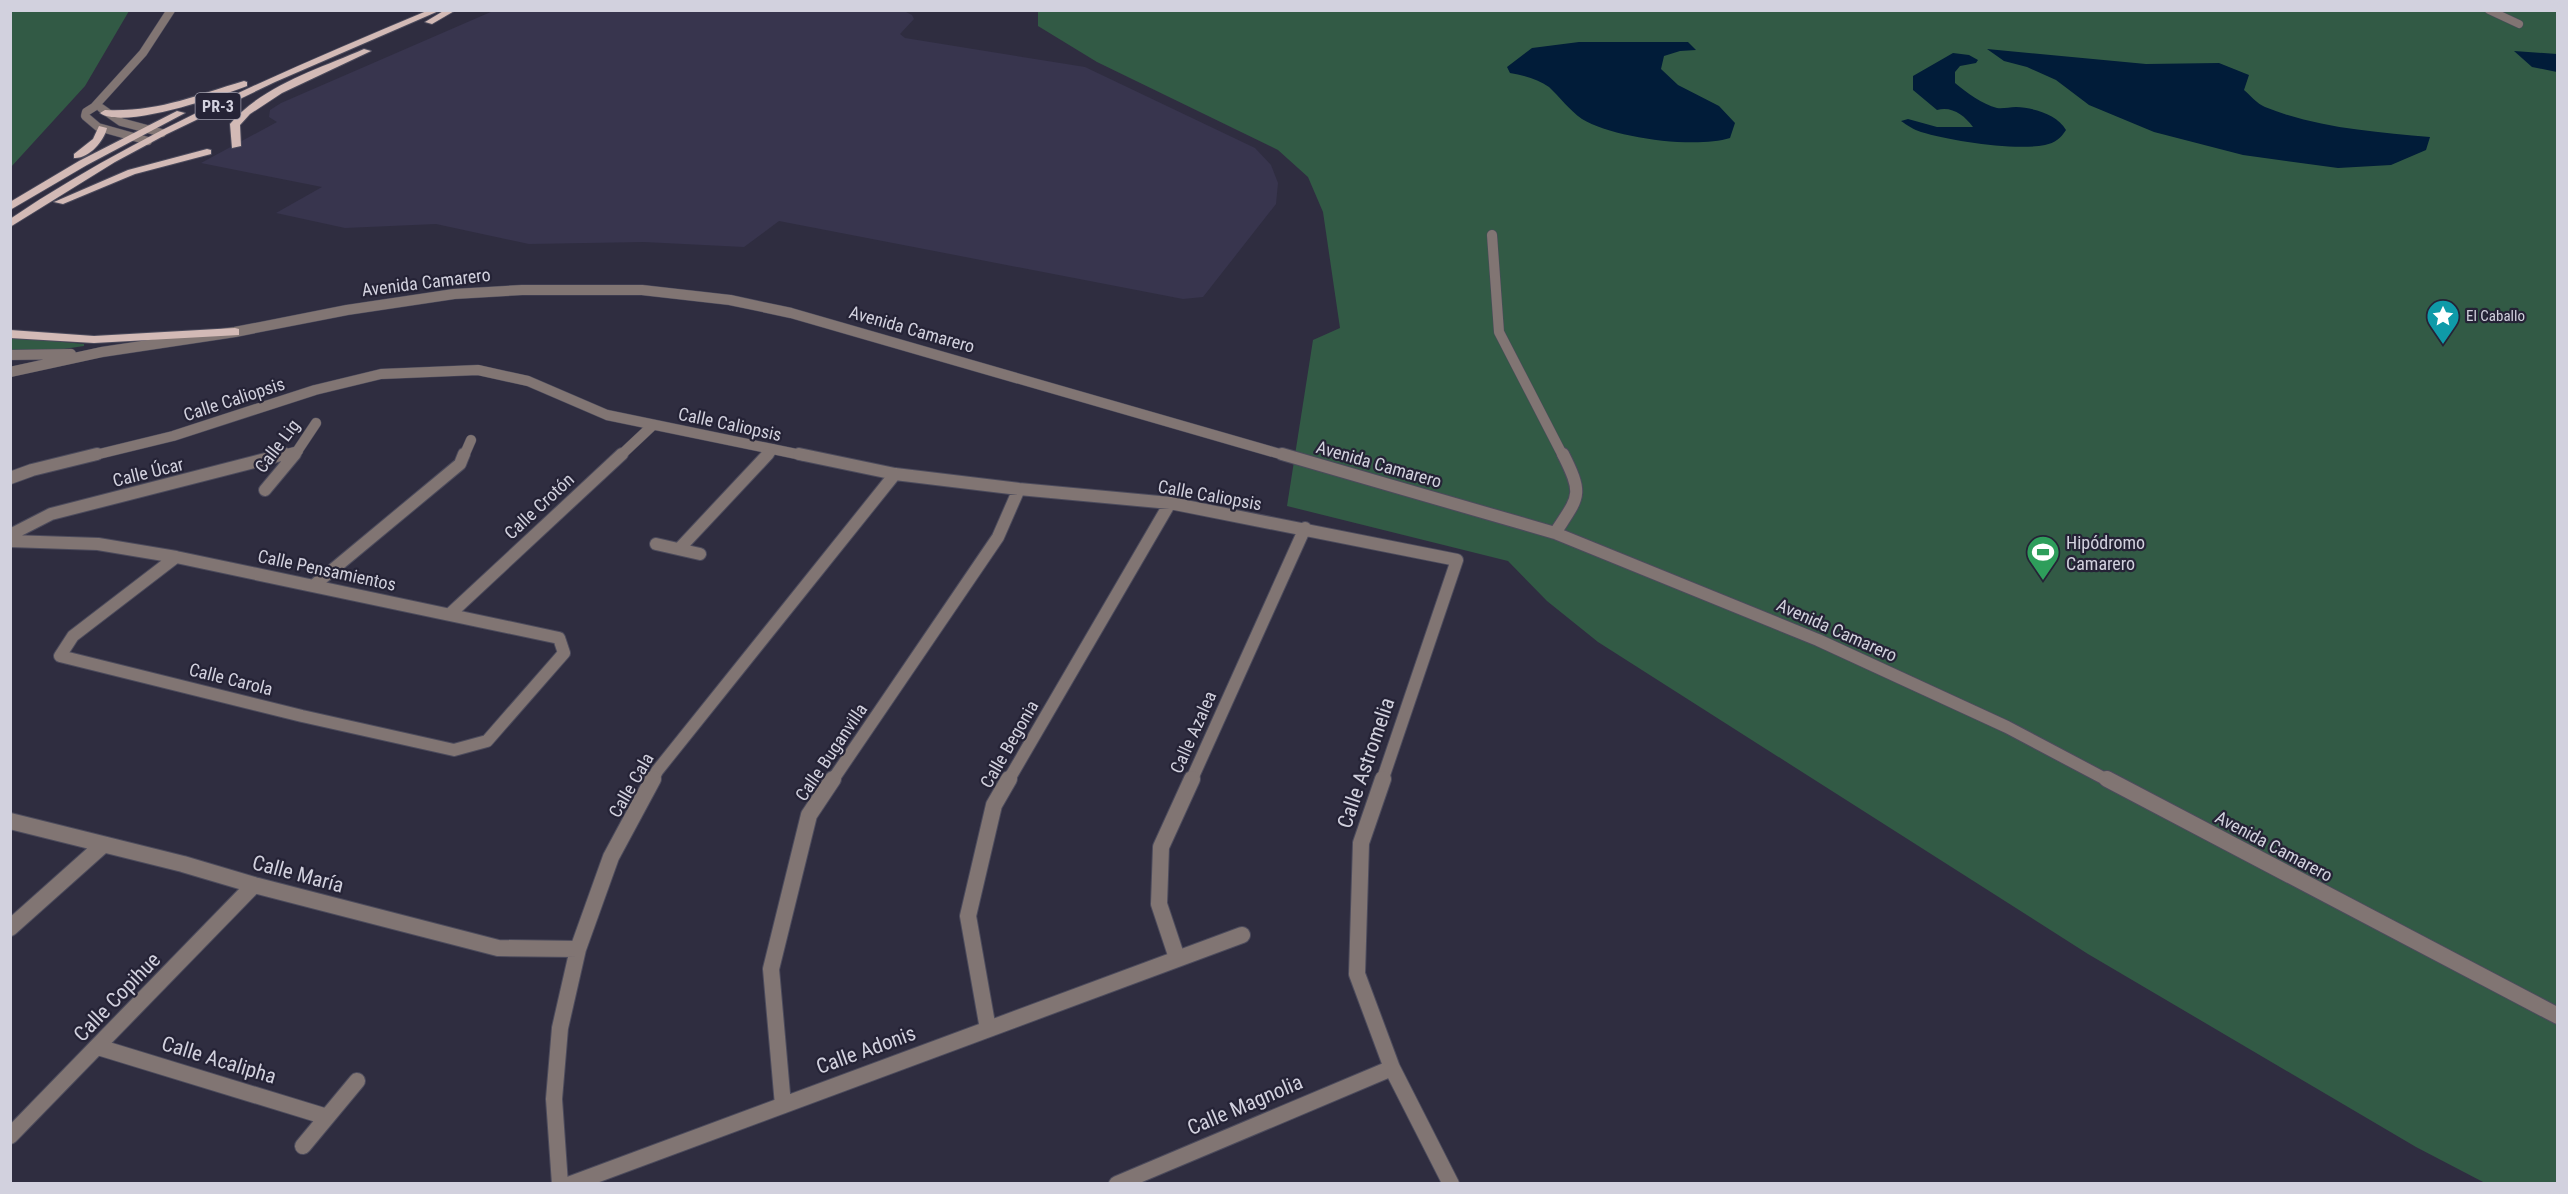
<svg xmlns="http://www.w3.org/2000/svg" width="2568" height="1194" font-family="'Roboto Condensed',sans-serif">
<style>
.built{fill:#38354e}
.green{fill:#325a45}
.water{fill:#011c39}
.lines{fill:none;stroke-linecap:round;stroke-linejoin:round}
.minor-far3-casing{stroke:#4c4b5c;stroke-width:9}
.minor-far2-casing{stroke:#4c4b5c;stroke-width:11}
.minor-far1-casing{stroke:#4c4b5c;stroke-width:14}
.minor-casing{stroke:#4c4b5c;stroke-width:18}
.tertiary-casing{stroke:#4c4b5c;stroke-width:9}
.primary-casing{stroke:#4c4b5c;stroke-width:2}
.minor-far3{stroke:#817573;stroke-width:8}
.minor-far2{stroke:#817573;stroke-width:10}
.minor-far1{stroke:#817573;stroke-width:12}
.minor{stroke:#817573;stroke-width:16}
.tertiary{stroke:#817573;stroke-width:8}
.primary{fill:#d3bab6;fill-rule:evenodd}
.labels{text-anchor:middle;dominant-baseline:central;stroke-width:4.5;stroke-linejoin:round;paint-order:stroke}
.far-poi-label{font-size:15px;fill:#d2d1de;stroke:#252336;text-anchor:start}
.shield{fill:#252336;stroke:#9e9dac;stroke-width:1.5}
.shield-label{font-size:16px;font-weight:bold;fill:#d2d1de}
.street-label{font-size:18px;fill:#d2d1de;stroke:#252336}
.poi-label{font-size:18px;fill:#d2d1de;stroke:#252336;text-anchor:start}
.near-street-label{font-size:21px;fill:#d2d1de;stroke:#252336}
</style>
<rect width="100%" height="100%" fill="#2f2d40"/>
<path class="built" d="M902 10 912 15 914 19 900 34 905 38 1085 67 1255 148 1271 165 1278 183 1276 204 1203 297 1183 299 779 221 744 247 644 242 529 244 436 224 345 228 276 213 322 187 201 163 277 122 269 117 270 110 281 103 493 11Z"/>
<path class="green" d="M11 10 129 11 85 86 11 167Z
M1038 11H2557V1183H2485L2416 1147 2088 954 1598 642 1547 601 1508 561 1287 506 1313 340 1340 328 1323 212 1308 177 1278 150 1097 62 1038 26Z
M11 337 84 344V346L57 350H11Z"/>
<path class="water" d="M1579 42H1688L1696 50 1680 51 1664 56 1661 69 1678 85 1719 106 1735 123 1730 138C1695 149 1613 138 1582 119 1569 110 1560 97 1549 87 1538 79 1523 75 1510 73L1507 67 1532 48Z
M1987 49 2146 64 2219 63 2249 75 2244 90C2250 95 2257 104 2265 107 2317 128 2375 132 2430 137L2426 150 2391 165 2338 168 2243 155 2154 132 2089 105 2056 80 2027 67 2004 61Z
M2514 51 2557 54V72L2532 67Z
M1953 53 1969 55 1978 60 1976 63 1960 66 1955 72V83C1967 93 1982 104 1997 108 2003 109 2009 107 2016 107 2034 108 2057 114 2066 130 2061 138 2055 143 2045 145 2014 151 1951 141 1921 132 1914 130 1907 125 1901 121L1908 119 1937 127H1973C1964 115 1952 106 1937 110L1913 90V76Z"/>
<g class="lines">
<defs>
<path id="minor-far3" d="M2489 10 2519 24"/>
<path id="minor-far2" d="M1492 235 1499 332 1563 456
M10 355 71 354
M10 372 102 352 235 332 347 310 454 294 522 290H642L730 300 791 313 1287 456
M91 456 173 436 315 390 381 374 478 370 528 381 607 415 806 456
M279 456 298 451
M294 456 316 423
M464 456 471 440
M620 456 653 425
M767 456 773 449"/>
<path id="minor-far1" d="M799 454 895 474 1019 489 1170 503 1457 560 1382 781
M1282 454 1555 533 1818 640 2007 727 2109 781
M10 478 32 470 97 454
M265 490 295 454
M1555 533C1579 496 1584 496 1563 454
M10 535 51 514 285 454
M10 541 98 544 176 557
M656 544 700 554
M679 549 768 454
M176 557 559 638 564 653 487 741 454 750 302 716 60 656 73 636Z
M313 586 460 464 464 454
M450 614 622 454
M652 781 657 771 895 474
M832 781 998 537 1019 489
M1008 781 1170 503
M1191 781 1305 528"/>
<path id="minor" d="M1383 779 1361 843 1357 974 1392 1068 1451 1184
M2107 779 2558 1016
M10 821 183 864 254 885 498 948 578 949
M10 928 103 845
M1177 958 1159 904 1161 847 1192 779
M988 1029 968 916 994 805 1009 779
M98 1047 327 1117
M783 1105 771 969 809 815 833 779
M10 1136 254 885
M303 1146 357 1081
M560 1184 554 1099 560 1028 578 949 611 857 653 779
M571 1184 1242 935
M1117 1184 1392 1068"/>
<path id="tertiary" d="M101 108 121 122 162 133
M148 141 98 127 85 116 86 112 94 107 143 53 171 10"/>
<path id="primary" d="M429 10H441L275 82 167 134 115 162 10 227V219C141 131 284 71 429 10Z
M445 10H456L432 24 425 22Z
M364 49 371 51 282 93 250 114 240 125 241 146 232 148 230 124C263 85 319 69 364 49Z
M244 81 247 82V86C220 96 124 130 100 113L105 110C160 112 193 96 244 81Z
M177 111 185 113 87 165 10 210V202L79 161Z
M99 126 107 128C104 141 89 159 74 158V154L93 139Z
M207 149 211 150V154L135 174 63 204 54 202 128 170Z
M235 328 239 329V335L94 343 10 338V330L94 336Z"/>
</defs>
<use href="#minor-far3" class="minor-far3-casing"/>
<use href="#minor-far2" class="minor-far2-casing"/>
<use href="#minor-far1" class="minor-far1-casing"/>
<use href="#minor" class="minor-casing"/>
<use href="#tertiary" class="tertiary-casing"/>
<use href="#primary" class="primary-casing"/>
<use href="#minor-far3" class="minor-far3"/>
<use href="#minor-far2" class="minor-far2"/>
<use href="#minor-far1" class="minor-far1"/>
<use href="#minor" class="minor"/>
<use href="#tertiary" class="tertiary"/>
<use href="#primary" class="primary"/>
</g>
<defs>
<symbol id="sight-pin" viewBox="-11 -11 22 30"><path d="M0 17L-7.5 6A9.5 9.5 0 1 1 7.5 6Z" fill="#0f9aa8" stroke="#252336"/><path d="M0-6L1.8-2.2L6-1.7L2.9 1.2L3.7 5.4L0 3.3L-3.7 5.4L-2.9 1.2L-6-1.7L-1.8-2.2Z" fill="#fff"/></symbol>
<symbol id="stadium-pin" viewBox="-11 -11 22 30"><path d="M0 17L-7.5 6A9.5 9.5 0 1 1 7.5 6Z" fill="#2e9e5b" stroke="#252336"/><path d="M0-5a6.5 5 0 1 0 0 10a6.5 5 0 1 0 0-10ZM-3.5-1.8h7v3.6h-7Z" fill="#fff"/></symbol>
</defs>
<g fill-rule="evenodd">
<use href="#sight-pin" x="2424" y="297" width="38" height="52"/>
<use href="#stadium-pin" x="2024" y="533" width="38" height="52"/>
</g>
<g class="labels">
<g class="far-poi-label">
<text x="2466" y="316">El Caballo</text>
</g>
<rect class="shield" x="195.5" y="93" width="45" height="26" rx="4.5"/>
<g class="shield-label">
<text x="218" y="106">PR-3</text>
</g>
<g class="street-label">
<text transform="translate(426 282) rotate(-7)">Avenida Camarero</text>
<text transform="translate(912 329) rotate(16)">Avenida Camarero</text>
<text transform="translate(234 399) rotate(-18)">Calle Caliopsis</text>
<text transform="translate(730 424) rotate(12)">Calle Caliopsis</text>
<text transform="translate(277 446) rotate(-53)">Calle Lig</text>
<text transform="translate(1379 464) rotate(16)">Avenida Camarero</text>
<text transform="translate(148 472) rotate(-14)">Calle Úcar</text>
<text transform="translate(1210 495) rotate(10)">Calle Caliopsis</text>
<text transform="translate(539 506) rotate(-43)">Calle Crotón</text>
<text transform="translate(327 570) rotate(12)">Calle Pensamientos</text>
<text transform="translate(1837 630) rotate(24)">Avenida Camarero</text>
<text transform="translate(231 679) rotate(14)">Calle Carola</text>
<text transform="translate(1193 732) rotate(-66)">Calle Azalea</text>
<text transform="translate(1009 744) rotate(-60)">Calle Begonia</text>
<text transform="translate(831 752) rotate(-56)">Calle Buganvilla</text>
<text transform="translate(631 785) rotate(-60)">Calle Cala</text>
<text transform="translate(2274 846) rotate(28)">Avenida Camarero</text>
</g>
<g class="poi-label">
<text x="2066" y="542">Hipódromo<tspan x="2066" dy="21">Camarero</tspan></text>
</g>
<g class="near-street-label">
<text transform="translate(1366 763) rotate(-71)">Calle Astromelia</text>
<text transform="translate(298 874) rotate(15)">Calle María</text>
<text transform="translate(117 997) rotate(-46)">Calle Copihue</text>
<text transform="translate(866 1050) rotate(-20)">Calle Adonis</text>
<text transform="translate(219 1060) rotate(17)">Calle Acalipha</text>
<text transform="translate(1245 1105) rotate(-23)">Calle Magnolia</text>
</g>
</g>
<rect width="2568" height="1194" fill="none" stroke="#d2d1de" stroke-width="24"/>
</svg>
